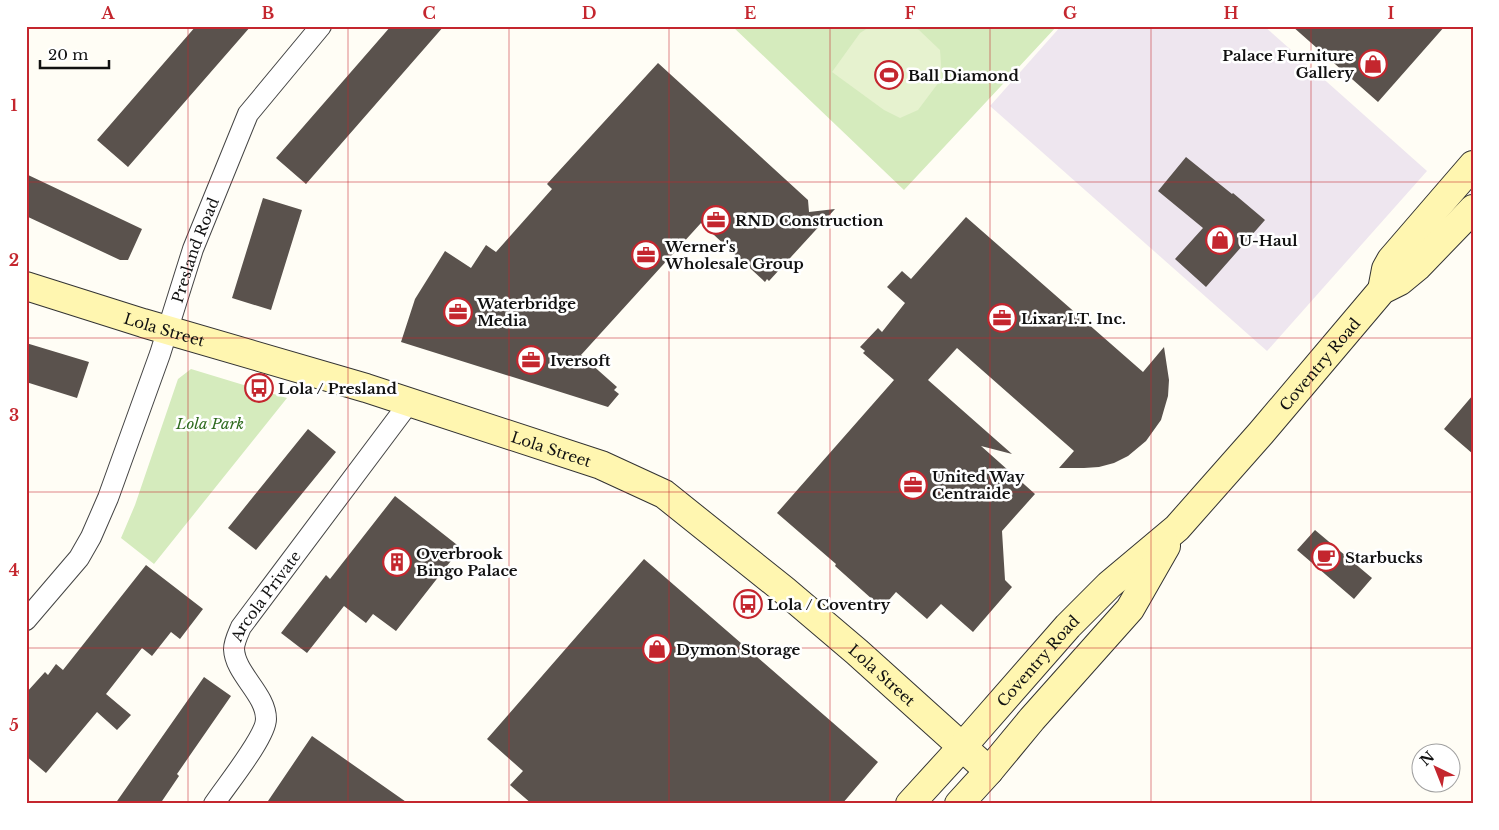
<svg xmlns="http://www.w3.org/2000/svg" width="1499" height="830" font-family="'Libre Baskerville',serif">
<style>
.industrial{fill:#eee6ef}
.green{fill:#d5ebbd}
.pitch{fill:#e6f2cf}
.building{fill:#5a524d}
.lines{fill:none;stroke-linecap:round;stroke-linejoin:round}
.street-casing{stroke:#444;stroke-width:22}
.secondary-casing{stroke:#333;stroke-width:30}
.street{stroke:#fff;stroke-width:20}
.secondary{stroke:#fff6b0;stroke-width:28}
.grid{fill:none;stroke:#c4262e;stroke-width:1;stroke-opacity:0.55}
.labels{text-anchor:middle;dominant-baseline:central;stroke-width:5;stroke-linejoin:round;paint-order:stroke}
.poi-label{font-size:15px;font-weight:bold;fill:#111;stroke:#fff;text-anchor:start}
.street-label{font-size:15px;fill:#111;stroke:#fff}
.park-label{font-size:15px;font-style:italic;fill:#2f6b1f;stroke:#fff}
.neatline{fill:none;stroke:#c4262e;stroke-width:2}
.grid-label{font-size:16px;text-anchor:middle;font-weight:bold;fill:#c4262e}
</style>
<rect width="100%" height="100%" fill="#fffdf5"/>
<path class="industrial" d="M1061 26H1264L1427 171 1267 351 990 106Z"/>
<path class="green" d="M732 26H1057L904 190Z
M191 369 287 398 154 564 121 538 135 505 178 379Z"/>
<path class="pitch" d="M871 26H912L919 30 940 50 942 78 918 110 900 118 884 110 832 72 860 33Z"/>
<path class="building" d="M196 26H251L128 167 97 140Z
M391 26H444L306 184 276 158Z
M1292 26H1445L1378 102Z
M658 63 808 200 809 212 835 209 769 281 767 279 765 282 701 223 581 355 617 387 614 390 619 394 608 407 401 342 415 299 445 251 471 268 486 245 496 252 552 189 547 184Z
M1186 157 1232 194 1233 193 1265 220 1206 287 1175 259 1203 228 1158 191Z
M26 174 142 229 128 260H120L26 216Z
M263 198 302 210 271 310 232 298Z
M966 217 1143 372 1164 347 1169 380 1168 396 1161 420 1146 441 1128 456 1114 463 1099 467 1084 468H1059L1074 451 957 348 928 380 1012 454 981 446 1035 494 1002 531 1005 580 1012 587 973 632 941 604 927 619 896 592 882 608 835 566 836 564 777 513 894 380 863 353 865 351 860 347 878 328 882 332 905 303 887 287 902 271 911 279Z
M26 343 89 362 77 398 26 382Z
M1473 395V454L1444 429Z
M308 429 336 452 256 550 228 528Z
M395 496 461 548 396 631 373 614 366 623 344 606 307 653 281 633 326 575 330 579Z
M1315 530 1372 578 1354 599 1297 550Z
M644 559 878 762 842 804H532L510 785 523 771 487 739Z
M146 565 203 609 180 639 171 632 152 656 142 648 106 694 131 715 117 730 97 712 46 773 26 756V693L45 672 48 675 56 664 63 670Z
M204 677 231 696 177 774 179 776 160 804H115Z
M312 736 409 804H266Z"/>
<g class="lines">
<defs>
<g id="street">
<path id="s1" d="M26 620 79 558 91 537 108 498 160 354 193 249 248 114 321 26"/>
<path id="s2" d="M214 804C225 787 266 737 266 719 266 694 235 674 234 649 234 642 238 634 241 627L409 403"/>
</g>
<g id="secondary">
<path id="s3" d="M26 286 143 323 366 388 601 465 664 494 784 590 857 652 989 771"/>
<path d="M1382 290 1386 269 1391 260 1473 165"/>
<path id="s4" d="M910 804 962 747 1068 626 1109 585 1177 528 1261 433 1382 290 1400 281 1417 267 1473 209"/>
<path d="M959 804 989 771 1032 719 1130 609 1166 546"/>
</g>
</defs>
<use href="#street" class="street-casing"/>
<use href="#secondary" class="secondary-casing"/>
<use href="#street" class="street"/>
<use href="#secondary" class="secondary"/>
</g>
<path class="grid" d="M188 26V804M348 26V804M509 26V804M669 26V804M830 26V804M990 26V804M1151 26V804M1311 26V804M26 182H1473M26 338H1473M26 492H1473M26 648H1473"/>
<defs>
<symbol id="shop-ring" viewBox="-11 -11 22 22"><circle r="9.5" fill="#fff" stroke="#c4262e" stroke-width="1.5"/><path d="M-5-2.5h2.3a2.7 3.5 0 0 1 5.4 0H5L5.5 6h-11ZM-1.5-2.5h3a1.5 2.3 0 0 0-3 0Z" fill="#c4262e"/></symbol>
<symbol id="stadium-ring" viewBox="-11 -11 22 22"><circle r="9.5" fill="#fff" stroke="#c4262e" stroke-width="1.5"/><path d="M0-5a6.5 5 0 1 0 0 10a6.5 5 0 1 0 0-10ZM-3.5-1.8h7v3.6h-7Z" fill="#c4262e"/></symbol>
<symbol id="office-ring" viewBox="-11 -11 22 22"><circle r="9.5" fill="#fff" stroke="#c4262e" stroke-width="1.5"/><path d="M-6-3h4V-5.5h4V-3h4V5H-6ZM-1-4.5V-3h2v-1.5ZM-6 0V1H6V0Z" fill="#c4262e"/></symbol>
<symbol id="bus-ring" viewBox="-11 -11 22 22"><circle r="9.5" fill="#fff" stroke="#c4262e" stroke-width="1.5"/><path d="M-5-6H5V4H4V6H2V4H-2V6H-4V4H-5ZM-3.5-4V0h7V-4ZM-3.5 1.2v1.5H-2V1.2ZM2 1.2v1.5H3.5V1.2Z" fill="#c4262e"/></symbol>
<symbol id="cafe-ring" viewBox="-11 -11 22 22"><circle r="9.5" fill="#fff" stroke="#c4262e" stroke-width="1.5"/><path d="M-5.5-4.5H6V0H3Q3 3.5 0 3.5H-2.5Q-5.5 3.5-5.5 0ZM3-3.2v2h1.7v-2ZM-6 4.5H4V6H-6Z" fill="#c4262e"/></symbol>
<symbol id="building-ring" viewBox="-11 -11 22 22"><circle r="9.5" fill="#fff" stroke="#c4262e" stroke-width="1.5"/><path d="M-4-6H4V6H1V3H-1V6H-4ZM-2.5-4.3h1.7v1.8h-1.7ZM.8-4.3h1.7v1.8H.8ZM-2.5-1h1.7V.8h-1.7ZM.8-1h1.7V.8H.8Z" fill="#c4262e"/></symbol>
</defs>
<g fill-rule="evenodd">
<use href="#shop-ring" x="1357" y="48" width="32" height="32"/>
<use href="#stadium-ring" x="873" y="59" width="32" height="32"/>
<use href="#office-ring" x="700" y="204" width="32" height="32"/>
<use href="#shop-ring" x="1204" y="224" width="32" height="32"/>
<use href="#office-ring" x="630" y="239" width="32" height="32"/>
<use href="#office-ring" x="442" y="296" width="32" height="32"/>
<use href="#office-ring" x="986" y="302" width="32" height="32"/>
<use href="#office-ring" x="515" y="344" width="32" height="32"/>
<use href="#bus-ring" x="243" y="372" width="32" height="32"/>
<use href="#office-ring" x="897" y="469" width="32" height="32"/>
<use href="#cafe-ring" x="1310" y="541" width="32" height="32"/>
<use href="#building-ring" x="381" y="546" width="32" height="32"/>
<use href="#bus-ring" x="732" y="588" width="32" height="32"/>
<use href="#shop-ring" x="641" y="633" width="32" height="32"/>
</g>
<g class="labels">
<g class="poi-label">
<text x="1354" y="55" text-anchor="end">Palace Furniture<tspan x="1354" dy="17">Gallery</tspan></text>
<text x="908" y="75">Ball Diamond</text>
<text x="735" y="220">RND Construction</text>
<text x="1239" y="240">U-Haul</text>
<text x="665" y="246">Werner's<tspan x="665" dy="17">Wholesale Group</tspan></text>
<text x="477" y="303">Waterbridge<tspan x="477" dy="17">Media</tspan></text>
<text x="1021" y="318">Lixar I.T. Inc.</text>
<text x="550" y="360">Iversoft</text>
<text x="278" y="388">Lola / Presland</text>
<text x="932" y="476">United Way<tspan x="932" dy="17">Centraide</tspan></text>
<text x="416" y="553">Overbrook<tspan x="416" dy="17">Bingo Palace</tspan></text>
<text x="1345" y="557">Starbucks</text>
<text x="767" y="604">Lola / Coventry</text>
<text x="676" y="649">Dymon Storage</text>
</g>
<g class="street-label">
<text stroke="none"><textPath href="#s1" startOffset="411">Presland Road</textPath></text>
<text stroke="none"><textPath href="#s3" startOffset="145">Lola Street</textPath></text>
<text stroke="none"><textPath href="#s4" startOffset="602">Coventry Road</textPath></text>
<text stroke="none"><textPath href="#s3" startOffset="550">Lola Street</textPath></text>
<text stroke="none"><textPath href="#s2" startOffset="241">Arcola Private</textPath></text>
<text stroke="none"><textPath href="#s4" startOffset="192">Coventry Road</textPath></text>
<text stroke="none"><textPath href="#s3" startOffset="955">Lola Street</textPath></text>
</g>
<g class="park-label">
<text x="210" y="423">Lola Park</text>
</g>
</g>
<rect width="1499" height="830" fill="none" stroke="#ffffff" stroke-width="55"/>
<g transform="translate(1436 768) rotate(317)"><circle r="24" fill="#ffffff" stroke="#a0a0a0"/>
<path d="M0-4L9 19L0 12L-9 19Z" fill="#c4262e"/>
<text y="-8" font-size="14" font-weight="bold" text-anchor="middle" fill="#111111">N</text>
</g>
<path d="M40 60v8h69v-8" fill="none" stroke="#111111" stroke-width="2.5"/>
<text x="48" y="60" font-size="15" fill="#111111" stroke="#ffffff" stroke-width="4" paint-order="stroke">20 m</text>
<rect x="28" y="28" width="1444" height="774" class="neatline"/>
<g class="grid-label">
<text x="108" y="19">A</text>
<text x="268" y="19">B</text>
<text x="429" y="19">C</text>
<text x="589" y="19">D</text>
<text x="750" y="19">E</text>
<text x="910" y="19">F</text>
<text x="1070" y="19">G</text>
<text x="1231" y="19">H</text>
<text x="1391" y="19">I</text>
<text x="14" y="111">1</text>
<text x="14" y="266">2</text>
<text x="14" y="421">3</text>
<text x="14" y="576">4</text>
<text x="14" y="731">5</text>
</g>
</svg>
